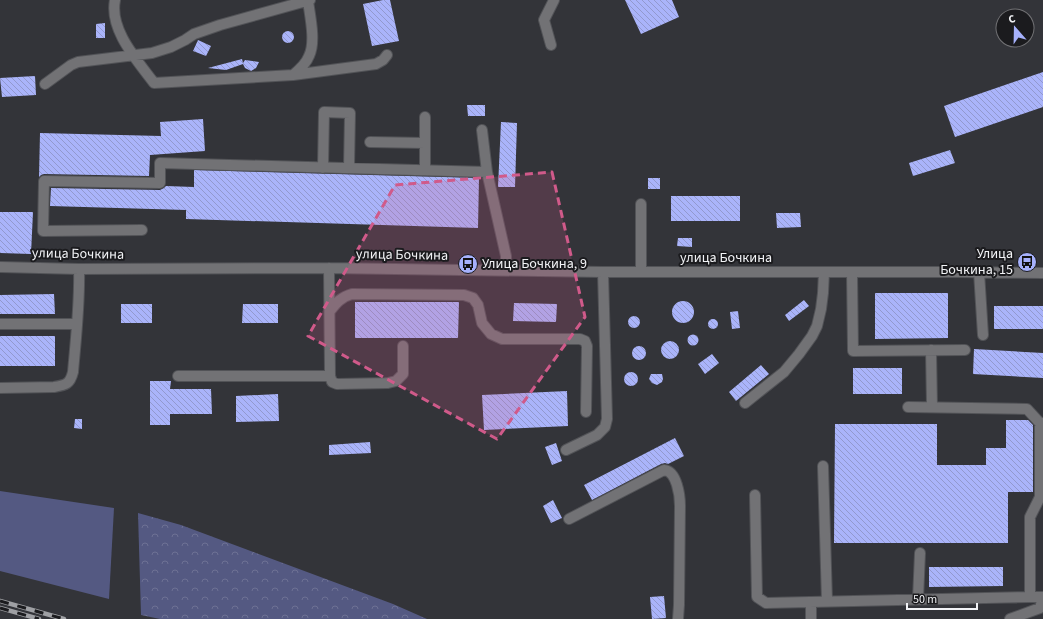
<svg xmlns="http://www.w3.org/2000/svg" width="1043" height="619" font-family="'Source Sans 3',sans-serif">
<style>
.grass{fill:#545982}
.forest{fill:url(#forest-crowns)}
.building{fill:url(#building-back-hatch)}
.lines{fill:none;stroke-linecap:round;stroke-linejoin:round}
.minor-casing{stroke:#525357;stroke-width:12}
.minor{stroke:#727275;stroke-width:10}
.rail-casing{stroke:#9fa0a4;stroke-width:4.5}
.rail{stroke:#1b1b1e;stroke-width:3;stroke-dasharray:9;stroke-linecap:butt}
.marked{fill:#d05a8a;fill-opacity:0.2;stroke:#d05a8a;stroke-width:3;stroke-dasharray:8 5;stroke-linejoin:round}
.labels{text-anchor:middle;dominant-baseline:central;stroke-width:4;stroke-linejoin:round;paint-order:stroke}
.street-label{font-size:14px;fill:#f2f3f6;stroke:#1b1b1e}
.poi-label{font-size:14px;fill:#f2f3f6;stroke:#1b1b1e;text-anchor:end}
</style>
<defs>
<pattern id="forest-crowns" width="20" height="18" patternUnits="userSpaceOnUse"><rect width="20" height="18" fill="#545982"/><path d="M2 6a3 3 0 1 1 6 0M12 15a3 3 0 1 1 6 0" fill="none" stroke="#6d7194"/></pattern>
<pattern id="building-back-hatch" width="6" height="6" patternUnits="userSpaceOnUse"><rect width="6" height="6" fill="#aab4fa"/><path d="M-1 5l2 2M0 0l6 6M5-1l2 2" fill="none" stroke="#9299ce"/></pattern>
</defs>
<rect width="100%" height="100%" fill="#333439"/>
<path class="grass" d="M0 491 114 508 109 599 0 571Z"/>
<path class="forest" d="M138 513 181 525 393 604 427 619H160L141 615Z"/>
<path class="building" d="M383 0H390L399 41 372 46 363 4Z
M625 0H672L679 17 641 34Z
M105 23V38H96V24Z
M282 37a6 6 0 1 1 12 0a6 6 0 1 1-12 0Z
M198 40 211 46 206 56 193 51Z
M242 59 243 63 245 60 259 62 256 68 251 71 245 68 243 64 226 70 208 68Z
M1043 72V107L955 137 944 106Z
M35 76 36 95 2 97 0 78Z
M467 105H485V116H468Z
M203 119 205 151 150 155 149 176 44 174 41 175 39 177 40 133 161 136 160 122Z
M501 122 517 123 515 187H498Z
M950 150 955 163 913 176 909 163Z
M194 170 479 178 478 228 186 219V210L50 206 51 188 160 190 164 188 166 186 194 187Z
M648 178H660V189H648Z
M671 196H740V221H671Z
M0 212H33L31 254 0 253Z
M776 213H800L801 227 777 228Z
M678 238H692V247L677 246Z
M875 293H948V338L875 339Z
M54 294 55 314H0V295Z
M804 300 809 306 789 321 785 315Z
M672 312a11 11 0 1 1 22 0a11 11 0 1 1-22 0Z
M355 302H459L458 338H355Z
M514 303 557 304 556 322 513 321Z
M121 304H152V323H121Z
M243 304H278V323H242Z
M994 306H1043V329H994Z
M738 311 740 328 732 329 730 312Z
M628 322a6 6 0 1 1 12 0a6 6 0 1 1-12 0Z
M708 324a5 5 0 1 1 10 0a5 5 0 1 1-10 0Z
M687.5 340a5.5 5.5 0 1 1 11 0a5.5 5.5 0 1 1-11 0Z
M0 336H55V366H0Z
M661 350a9 9 0 1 1 18 0a9 9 0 1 1-18 0Z
M632 353a7 7 0 1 1 14 0a7 7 0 1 1-14 0Z
M974 349 1043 353V378L973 374Z
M712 354 719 363 705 374 698 364Z
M761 365 769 374 736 401 729 392Z
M853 368H902V394H853Z
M624 379a7 7 0 1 1 14 0a7 7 0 1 1-14 0Z
M651 374H662L663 379 662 382 657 385 652 383 649 379Z
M150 381H171L170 389H211L212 414H170V425H150Z
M567 391 568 426 484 430 482 395Z
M278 394 279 421 236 422V396Z
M75 419H82V429L74 428Z
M1006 420H1028L1033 425V492H1008V543H834L835 424H937V465H986V448H1006Z
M675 438 684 456 668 464 665 463 661 464 592 500 584 485Z
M370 442 371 453 329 455V445Z
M556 443 562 461 552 465 545 447Z
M553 500 562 518 551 523 543 506Z
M929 567H1003V586L929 587Z
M664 596 666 618 652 619 650 597Z"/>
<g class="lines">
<defs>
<path id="minor" d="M115 0C109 30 137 60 154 83L293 75 376 64 383 60 387 55
M551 45 544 20 554 0
M293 75C299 70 306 64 309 56 316 42 310 16 308 1
M45 84 71 65 78 62 152 53 171 47 185 40 194 34 220 25 310 0
M425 117V170
M482 130 487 172
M370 142 425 143
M323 168 324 112 350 113 349 168
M142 230 43 231 44 181 160 183V163L487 172 506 256V270
M0 267 79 269 329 268 603 272H957L1043 273
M329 268 330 376 332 382 337 384 388 383 396 381 403 374V346
M641 272V204
M852 272 853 351 965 350
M979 272 983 335
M330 311C336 303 341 297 352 294L464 295 473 298 478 305 482 323 491 334 502 339H580L585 341 587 346 586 412
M0 324H77
M931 350 932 407
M178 376H330
M0 388 54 387C66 385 70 384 73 372 76 337 80 303 79 269
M745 403 784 372 799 354 812 336 817 326 821 309 823 293 824 272
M908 407 1027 409 1040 423
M566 450 597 435 605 427 607 419 603 272
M823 466 827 601
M755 495 757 597 766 603 1030 597
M569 519 664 470C677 471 680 496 680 506L679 605 678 619
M1043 597H1030V517L1040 497V423H1043
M918 599 920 553
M811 619V602
M1010 619 1040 608 1043 597"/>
</defs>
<use href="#minor" class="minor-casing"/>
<use href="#minor" class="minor"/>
<defs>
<path id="rail" d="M0 601 64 619
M0 608 39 619"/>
</defs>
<use href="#rail" class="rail-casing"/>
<use href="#rail" class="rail"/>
</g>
<path class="marked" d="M552 172 585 317 497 439 308 336 395 185Z"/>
<defs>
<symbol id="bus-disc" viewBox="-11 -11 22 22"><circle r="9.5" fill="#a6b1fc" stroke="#1b1b1e"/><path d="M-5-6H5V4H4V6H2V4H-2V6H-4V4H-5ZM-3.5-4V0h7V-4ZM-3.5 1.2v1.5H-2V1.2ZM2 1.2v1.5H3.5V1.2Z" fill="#111"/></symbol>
</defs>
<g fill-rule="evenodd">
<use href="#bus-disc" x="1016" y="251" width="22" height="22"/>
<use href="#bus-disc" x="457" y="253" width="22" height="22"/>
</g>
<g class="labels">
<g class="street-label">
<text transform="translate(78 254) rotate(1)">улица Бочкина</text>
<text transform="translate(402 255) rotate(1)">улица Бочкина</text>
<text x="726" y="258">улица Бочкина</text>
</g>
<g class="poi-label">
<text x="1013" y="254">Улица<tspan x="1013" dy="16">Бочкина, 15</tspan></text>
<text x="482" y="264" text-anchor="start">Улица Бочкина, 9</text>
</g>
</g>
<g transform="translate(1015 28) rotate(340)"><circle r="19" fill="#1b1b1e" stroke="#717174"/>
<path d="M0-3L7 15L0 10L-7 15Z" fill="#a6b1fc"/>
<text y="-6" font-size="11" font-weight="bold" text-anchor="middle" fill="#f2f3f6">С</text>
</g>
<path d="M907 603v6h70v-6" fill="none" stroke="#f2f3f6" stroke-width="2"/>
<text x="913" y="603" font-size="12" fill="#f2f3f6" stroke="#1b1b1e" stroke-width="3" paint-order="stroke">50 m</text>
</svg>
